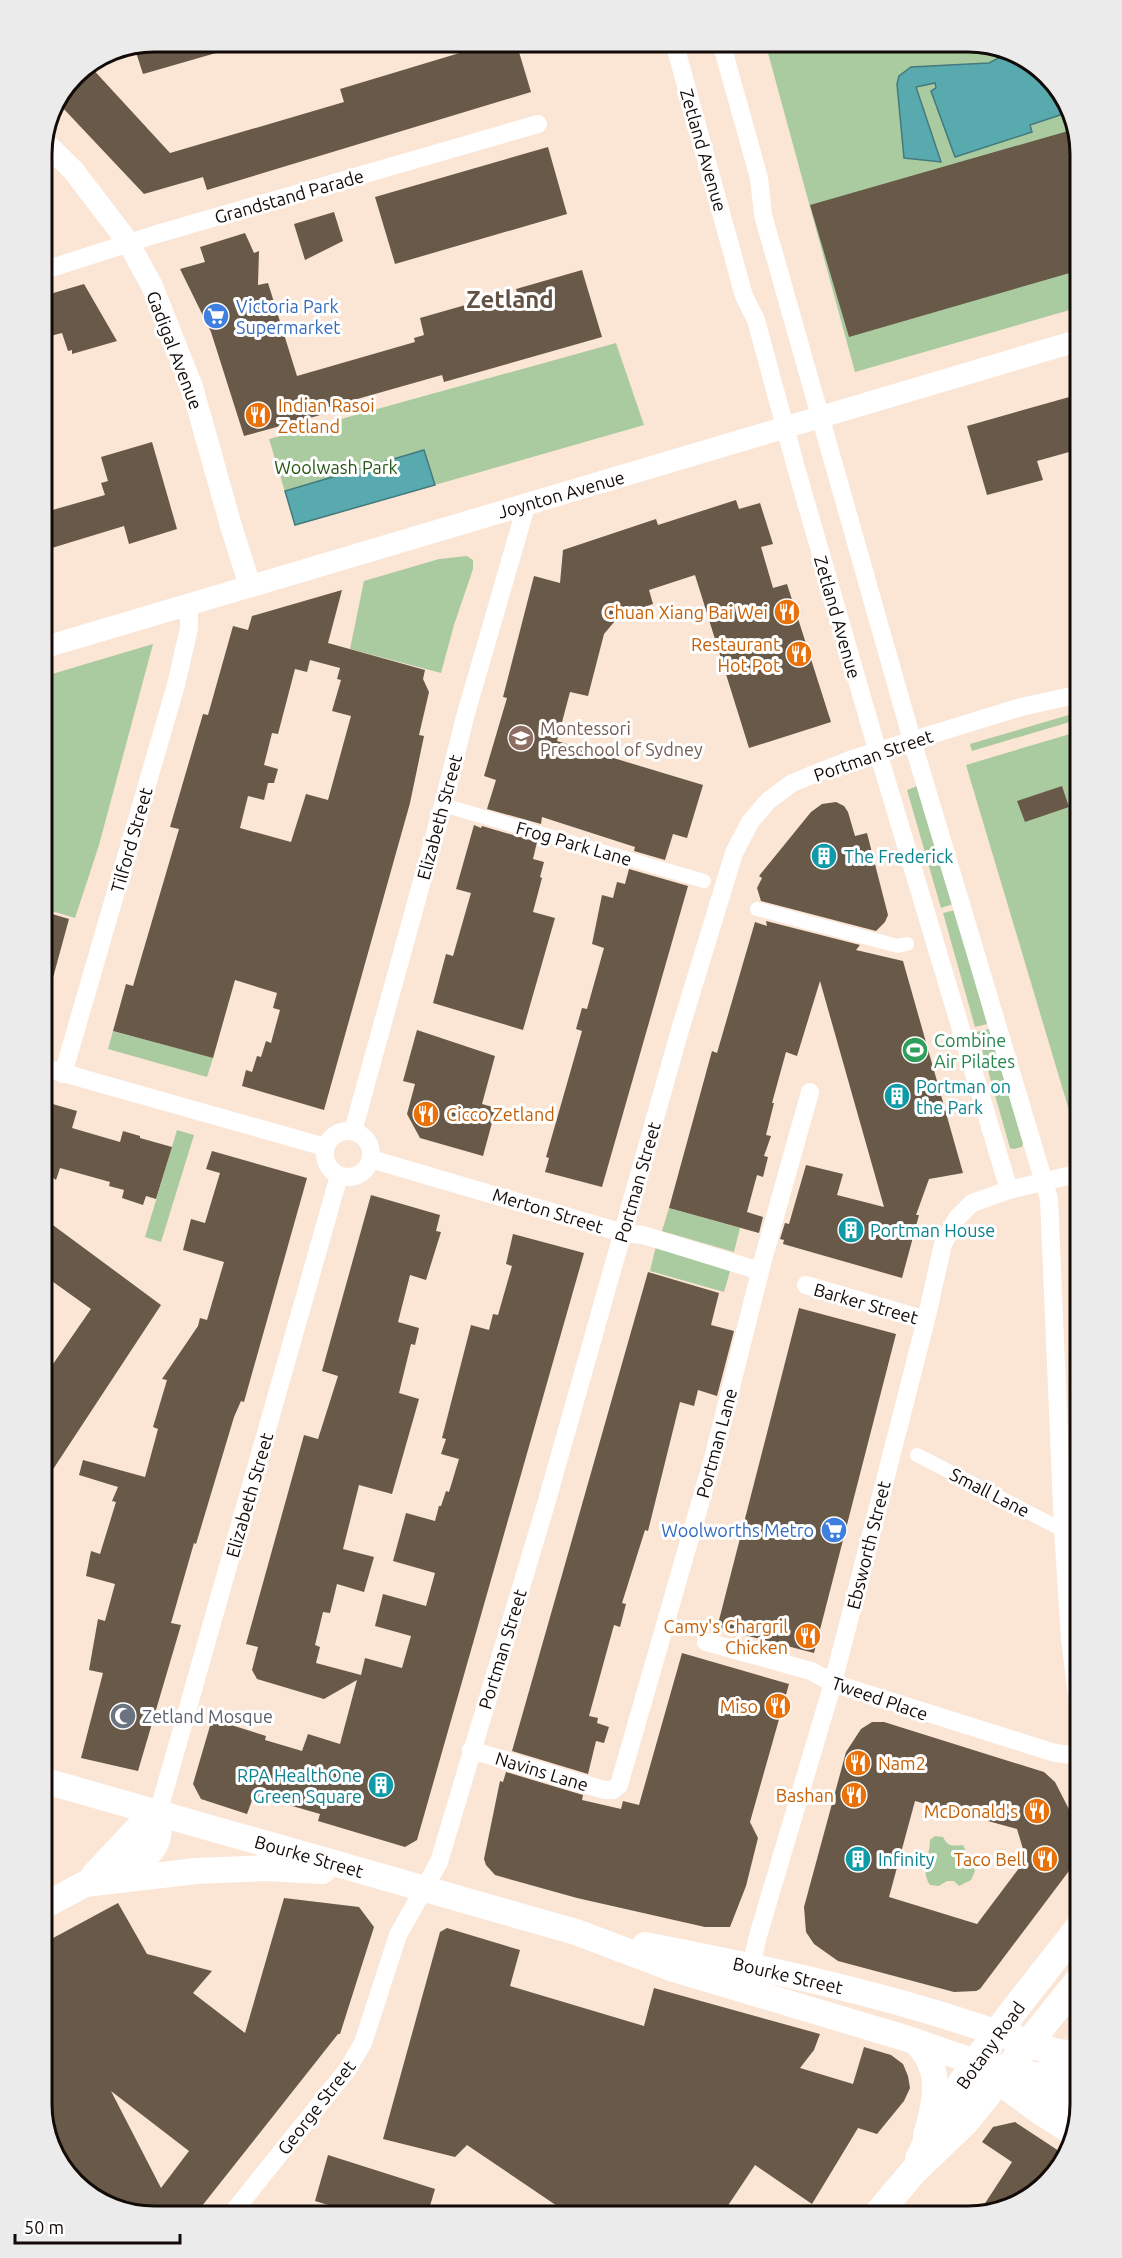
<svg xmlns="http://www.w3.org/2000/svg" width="1122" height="2258" font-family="Ubuntu,sans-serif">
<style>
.green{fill:#aacba0}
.water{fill:#58aaaf;stroke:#437a7d;stroke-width:1.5}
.building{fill:#685948;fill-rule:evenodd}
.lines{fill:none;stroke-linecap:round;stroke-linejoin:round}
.pedestrian{stroke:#fff;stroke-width:14}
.minor{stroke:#fff;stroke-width:18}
.tertiary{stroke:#fff;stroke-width:22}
.secondary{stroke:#fff;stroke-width:26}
.primary{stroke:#fff;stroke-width:28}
.labels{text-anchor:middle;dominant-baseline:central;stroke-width:6;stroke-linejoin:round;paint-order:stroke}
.street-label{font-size:18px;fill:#120b07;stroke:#fff}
.shop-label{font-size:18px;fill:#366cbe;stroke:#fff;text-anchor:start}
.food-label{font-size:18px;fill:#c56008;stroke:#fff;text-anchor:end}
.park-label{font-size:18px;fill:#275714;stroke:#fff}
.education-label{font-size:18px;fill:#785e54;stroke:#fff;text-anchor:start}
.culture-label{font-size:18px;fill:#0d838f;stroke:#fff;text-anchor:start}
.leisure-label{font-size:18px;fill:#27864d;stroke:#fff;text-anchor:start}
.worship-label{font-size:18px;fill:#5b616d;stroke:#fff;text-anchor:start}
.district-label{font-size:24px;font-weight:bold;fill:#635144;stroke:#fff}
.rim{fill:none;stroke:#120b07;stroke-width:3}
</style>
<rect width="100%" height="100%" fill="#fbe5d5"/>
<path class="green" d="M765 42H975L1036 65 1072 112 1080 154V307L855 372Z
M616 343 644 425 295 525 269 439Z
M467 556 473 560V569L454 625 441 673 350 649 364 581 439 559Z
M153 644 99 845 75 918 42 908V677Z
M1079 712 1080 719 972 751 970 744Z
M1080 731V1136L1077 1137 966 765Z
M917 786 953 904 941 908 907 790Z
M955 910 987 1024 975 1027 943 913Z
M989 1029 1023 1143 1022 1147 1013 1149 1010 1148 977 1032Z
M113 1031 213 1058 207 1077 108 1049Z
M177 1130 194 1135 161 1242 145 1237Z
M669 1208 740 1228 734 1252 662 1231Z
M656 1246 731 1268 724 1292 650 1271Z
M1080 1277V1337L1074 1338 1072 1279Z
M935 1836 943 1837C948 1847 952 1846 963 1845L975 1871 971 1880 959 1886 954 1881H947L939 1886 930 1885C920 1871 930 1857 930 1840Z"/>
<path class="water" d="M1006 54 1036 65 1072 111 1030 125 1032 132 955 157 931 91 936 88 935 83 916 87 941 162 904 158 897 84 899 76 911 67 989 63Z
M424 450 435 485 295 525 285 491Z"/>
<path class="building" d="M154 42H237V47L143 74 134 46Z
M496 42H516L531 92 207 190 203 177 144 194 61 106 75 75 89 65 170 153 344 102 340 89Z
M1075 129 1080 154V270L849 337 810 205Z
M548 147 567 214 395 264 375 197Z
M334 212 343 241 305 260 294 224Z
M245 233 254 253 259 251 258 285 268 283 297 376 415 342 414 338 424 335 420 318 476 302 479 311 519 299 516 289 582 270 602 337 444 382 442 375 322 409 324 414 244 436 211 332 180 269 205 262 200 247Z
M84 284 117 341 72 354V350L68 351 62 333 42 338V299L51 297 50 294Z
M1080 394V449L1037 461 1043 480 987 495 967 426Z
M152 442 177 529 129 544 124 526 42 551V513L105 495 101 483 108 481 101 457Z
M736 500 739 509 760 503 773 544 761 547 773 588 787 584 831 722 749 748 695 575 649 590 653 604 620 615 604 634 588 696 570 692 557 741 703 785 687 838 673 834 665 860 634 851 635 847 542 817 541 824 487 809 496 780 484 776 507 698 503 697 534 576 560 583 563 550 656 519 658 525Z
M342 590 328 643 425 670 423 679 429 692 419 735 424 736 410 803 324 1110 242 1086 246 1070 252 1072 257 1056 261 1057 266 1041 271 1043 280 1010 273 1008 277 993 235 980 213 1058 113 1031 126 984 133 986 142 955 179 829 170 827 203 714 208 715 233 626 248 630 252 616ZM310 660 340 668 337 679 341 680 332 711 351 716 328 800 306 794 291 842 240 828 248 796 264 800 268 783H274L278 769 264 765 272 733 278 734 295 669 307 672Z
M1062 786 1069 807 1025 822 1017 801Z
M836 802 844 806 848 812 855 836 867 833 888 915 885 922 876 931 761 901 757 888 762 878 759 876 811 812 822 804Z
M474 825 481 828 482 826 537 842 533 859 544 862 540 877 542 878 533 912 555 918 523 1030 433 1003 446 954 453 956 471 893 456 889Z
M629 869 688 886 602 1187 545 1172 549 1158 546 1157 582 1031 576 1029 582 1008 587 1009 604 948 592 944 602 895 613 898 617 882 625 884Z
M42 911 69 919 48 996H42Z
M766 921 860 945 856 950 903 961 963 1173 929 1179 916 1215H919L902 1278 783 1244 784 1240 780 1239 785 1223 789 1224 806 1165 843 1174 837 1195 884 1207 820 981 797 1056 786 1052 772 1103H774L766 1135 771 1136 764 1156 768 1157 763 1177 757 1175 747 1212 763 1217 759 1233 669 1208 712 1051 717 1053 755 922 767 926Z
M417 1030 495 1056 482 1104 496 1108 483 1156 420 1138 407 1114 415 1084 403 1081Z
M42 1101 77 1111 72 1128 120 1142 123 1131 140 1136V1138L172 1147 156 1199 146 1196 143 1205 122 1198 124 1190 109 1186 110 1182 60 1168 56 1180 42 1169Z
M212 1151 307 1178 244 1402 241 1401 234 1417 196 1544 194 1543 171 1623 181 1625 138 1771 81 1758 103 1673 89 1670 98 1619 105 1621 115 1584 86 1576 91 1551 100 1554 116 1502 112 1501 118 1487 79 1475 83 1460 145 1477 158 1429 153 1427 167 1380 162 1379 198 1326 200 1318 207 1320 224 1262 183 1250 191 1219 205 1223 220 1173 206 1169Z
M371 1195 440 1215 436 1231 441 1232 426 1280 410 1275 398 1322 419 1328 415 1345 411 1344 399 1393 419 1399 392 1494 359 1485 343 1549 374 1557 364 1592 337 1584 330 1613 323 1612 315 1645 320 1647 316 1663 361 1675 365 1658 402 1668 411 1636 375 1626 383 1594 426 1606 435 1573 393 1561 406 1513 435 1521 439 1506H441L446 1491 449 1492 459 1459 441 1454 446 1439 442 1438 471 1325 489 1330 493 1314 498 1315 512 1266 506 1264 513 1234 584 1253 417 1840 405 1847 318 1821 320 1814 254 1795 247 1814 201 1799 193 1784 212 1719 266 1736 265 1740 302 1751 308 1734 340 1744 357 1680 324 1699 257 1679 252 1670 258 1647 246 1644 304 1435 318 1439 338 1376 322 1371Z
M42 1217 161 1305 42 1486V1380L91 1309 42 1274Z
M648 1272 719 1293 711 1325 734 1331 717 1396 698 1390 694 1406 680 1402 648 1531 645 1530 622 1603 626 1604 620 1627 614 1625 589 1716 598 1718 597 1723 609 1727 604 1743 596 1741 588 1774 512 1751Z
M799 1308 896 1334 814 1653 717 1628Z
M682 1653 789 1684 750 1822 758 1838 746 1886 730 1927H705L577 1898 495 1875 486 1865 484 1859 500 1781 503 1782 506 1772 583 1795 582 1800 621 1809 623 1801 639 1805Z
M872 1722H884L1044 1772 1055 1782 1074 1819 1078 1831 1079 1849 1075 1863 980 1989 976 1991 954 1992 838 1961 814 1944 806 1932 804 1907 846 1752 861 1729ZM915 1801 1017 1829 1026 1859 977 1924 889 1897Z
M284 1898 359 1907 374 1927 340 2034H338L194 2216H147L92 2197 50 2146 42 2104V1944L118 1903 147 1954 212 1971 193 1993 245 2033ZM111 2091 189 2151 161 2188Z
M447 1928 520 1950 510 1986 644 2026 654 1988 820 2034 814 2050 800 2068 853 2084 864 2047 891 2055 903 2064 908 2076 910 2088 904 2101 877 2134 858 2128 812 2204 755 2165 721 2216H572L467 2145 455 2157 383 2139 440 1932Z
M1015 2122 1065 2155 1061 2166 1010 2208 978 2214 1012 2162 982 2142 993 2127Z
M328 2155 435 2189 427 2216H365L315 2201Z"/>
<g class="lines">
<path class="pedestrian" d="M443 805 704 881
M757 909 898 946 907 944
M917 1455 1063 1530"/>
<path class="minor" d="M674 42 744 296 756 320 795 464 872 732 1009 1190
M721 42 759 178 763 215 912 740 1049 1199 1063 1530 1070 1639 1080 1721
M42 271 157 234 538 124
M42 1067 325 1147
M63 1074 176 685 189 628V604
M325 1154a23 23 0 1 1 46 0a23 23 0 1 1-46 0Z
M353 1131 443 805 465 717 527 503
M371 1159 623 1233 643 1235 760 1271
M806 1285 926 1320
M706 1642 811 1671 833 1683 1055 1753 1072 1755 1080 1746
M471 1750 604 1790H613L619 1785 715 1451 764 1256 810 1092
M158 1813 339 1176
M751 1966 758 1936 833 1683 926 1320 943 1244 957 1218 972 1203 1009 1190 1080 1173
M230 2216 347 2070 363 2043 398 1935 439 1862 546 1504 680 1030 734 853 750 822 768 801 792 783 852 759 1021 707 1080 694"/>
<path class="tertiary" d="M44 142 73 170 128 242 152 286 192 387 231 526 250 586
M42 648C388 545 735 445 1080 340"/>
<path class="secondary" d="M42 1780 576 1932 674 1969 905 2038 975 2062
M94 1875 143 1823 158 1813
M85 1884 196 1871 265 1868 322 1871
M42 1907C56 1900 69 1892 83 1885 105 1873 142 1869 155 1845 160 1835 159 1823 158 1813
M645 1945C764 1968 882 1993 997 2033
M914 2041C944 2067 936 2102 926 2135
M1034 2076 1052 2091 1079 2108
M998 2081 1039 2111 1072 2132"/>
<path class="primary" d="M1013 2038 1057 2053 1080 2055
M992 2067 1034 2076 1080 2079
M919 2159C959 2073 1022 2001 1080 1926
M876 2216 913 2172 965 2122 1080 1979"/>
</g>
<defs>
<symbol id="supermarket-disc" viewBox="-11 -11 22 22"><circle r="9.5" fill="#3f7fe0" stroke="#fff"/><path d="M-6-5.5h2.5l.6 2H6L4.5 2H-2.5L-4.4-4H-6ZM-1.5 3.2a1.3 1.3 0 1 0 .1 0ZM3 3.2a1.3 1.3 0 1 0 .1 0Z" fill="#fff"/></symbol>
<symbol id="restaurant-disc" viewBox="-11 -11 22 22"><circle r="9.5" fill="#e8710a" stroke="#fff"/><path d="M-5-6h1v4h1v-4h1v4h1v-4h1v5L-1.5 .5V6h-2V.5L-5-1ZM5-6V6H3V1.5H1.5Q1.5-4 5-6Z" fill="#fff"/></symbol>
<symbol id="school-disc" viewBox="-11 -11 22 22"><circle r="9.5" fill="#8d6e63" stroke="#fff"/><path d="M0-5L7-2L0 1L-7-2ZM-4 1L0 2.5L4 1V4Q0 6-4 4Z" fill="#fff"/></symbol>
<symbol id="building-disc" viewBox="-11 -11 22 22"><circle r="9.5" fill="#0f9aa8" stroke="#fff"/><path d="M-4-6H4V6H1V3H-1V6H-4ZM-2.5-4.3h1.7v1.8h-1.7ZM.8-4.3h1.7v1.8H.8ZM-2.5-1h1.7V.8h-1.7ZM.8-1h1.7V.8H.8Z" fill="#fff"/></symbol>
<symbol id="stadium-disc" viewBox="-11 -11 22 22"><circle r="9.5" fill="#2e9e5b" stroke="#fff"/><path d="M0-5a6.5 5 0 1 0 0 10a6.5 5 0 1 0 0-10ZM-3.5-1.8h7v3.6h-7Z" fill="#fff"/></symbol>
<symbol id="mosque-disc" viewBox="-11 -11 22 22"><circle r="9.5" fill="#6b7280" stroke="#fff"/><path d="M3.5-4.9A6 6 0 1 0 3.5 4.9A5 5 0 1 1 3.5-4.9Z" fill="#fff"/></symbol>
</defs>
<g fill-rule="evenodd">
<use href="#supermarket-disc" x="201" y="301" width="30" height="30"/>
<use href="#restaurant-disc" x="243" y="400" width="30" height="30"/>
<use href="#restaurant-disc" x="772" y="597" width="30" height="30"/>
<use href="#restaurant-disc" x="784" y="639" width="30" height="30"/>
<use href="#school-disc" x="506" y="723" width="30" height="30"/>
<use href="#building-disc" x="809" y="841" width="30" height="30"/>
<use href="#stadium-disc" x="900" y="1035" width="30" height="30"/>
<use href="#building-disc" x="882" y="1081" width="30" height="30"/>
<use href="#restaurant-disc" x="411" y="1099" width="30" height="30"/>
<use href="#building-disc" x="836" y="1215" width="30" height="30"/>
<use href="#supermarket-disc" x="819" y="1515" width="30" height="30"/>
<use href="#restaurant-disc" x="793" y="1621" width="30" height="30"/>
<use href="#restaurant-disc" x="763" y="1691" width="30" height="30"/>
<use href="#mosque-disc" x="108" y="1701" width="30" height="30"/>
<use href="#restaurant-disc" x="843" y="1748" width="30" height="30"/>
<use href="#building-disc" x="366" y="1770" width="30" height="30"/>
<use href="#restaurant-disc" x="839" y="1780" width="30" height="30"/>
<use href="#restaurant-disc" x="1022" y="1796" width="30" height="30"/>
<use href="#building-disc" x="843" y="1844" width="30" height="30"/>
<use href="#restaurant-disc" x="1030" y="1844" width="30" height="30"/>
</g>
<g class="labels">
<g class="street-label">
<text transform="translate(704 150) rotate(74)">Zetland Avenue</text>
<text transform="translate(289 196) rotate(-16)">Grandstand Parade</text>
<text transform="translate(175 350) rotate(69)">Gadigal Avenue</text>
<text transform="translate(561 494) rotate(-16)">Joynton Avenue</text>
<text transform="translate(838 617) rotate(74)">Zetland Avenue</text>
<text transform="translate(873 755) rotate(-19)">Portman Street</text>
<text transform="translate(439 817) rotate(-75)">Elizabeth Street</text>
<text transform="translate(131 840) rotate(-74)">Tilford Street</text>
<text transform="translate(574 843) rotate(16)">Frog Park Lane</text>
<text transform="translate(637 1182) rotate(-74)">Portman Street</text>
<text transform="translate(548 1210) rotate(17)">Merton Street</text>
<text transform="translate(866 1303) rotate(16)">Barker Street</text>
<text transform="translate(716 1443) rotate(-75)">Portman Lane</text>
<text transform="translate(990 1492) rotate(27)">Small Lane</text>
<text transform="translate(249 1495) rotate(-74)">Elizabeth Street</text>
<text transform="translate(868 1545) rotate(-76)">Ebsworth Street</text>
<text transform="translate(502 1649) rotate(-73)">Portman Street</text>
<text transform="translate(880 1698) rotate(19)">Tweed Place</text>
<text transform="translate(542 1771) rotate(17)">Navins Lane</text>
<text transform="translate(309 1856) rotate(16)">Bourke Street</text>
<text transform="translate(788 1975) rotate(13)">Bourke Street</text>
<text transform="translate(990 2045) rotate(-54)">Botany Road</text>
<text transform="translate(316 2107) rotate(-52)">George Street</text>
</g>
<g class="shop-label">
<text x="236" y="306">Victoria Park<tspan x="236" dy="21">Supermarket</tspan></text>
<text x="814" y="1530" text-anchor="end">Woolworths Metro</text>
</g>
<g class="food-label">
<text x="278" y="405" text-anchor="start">Indian Rasoi<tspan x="278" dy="21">Zetland</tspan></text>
<text x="768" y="612">Chuan Xiang Bai Wei</text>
<text x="780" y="644">Restaurant<tspan x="780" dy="21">Hot Pot</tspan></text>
<text x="446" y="1114" text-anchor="start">Cicco Zetland</text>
<text x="788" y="1626">Camy's Chargril<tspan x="788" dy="21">Chicken</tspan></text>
<text x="758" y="1706">Miso</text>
<text x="878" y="1763" text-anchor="start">Nam2</text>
<text x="834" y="1795">Bashan</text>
<text x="1018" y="1811">McDonald's</text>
<text x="1026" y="1859">Taco Bell</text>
</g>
<g class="park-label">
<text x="336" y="467">Woolwash Park</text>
</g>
<g class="education-label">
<text x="540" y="728">Montessori<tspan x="540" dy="21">Preschool of Sydney</tspan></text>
</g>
<g class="culture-label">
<text x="844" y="856">The Frederick</text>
<text x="916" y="1086">Portman on<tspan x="916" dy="21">the Park</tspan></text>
<text x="870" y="1230">Portman House</text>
<text x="362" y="1775" text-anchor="end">RPA HealthOne<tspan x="362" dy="21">Green Square</tspan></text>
<text x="878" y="1859">Infinity</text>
</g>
<g class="leisure-label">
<text x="934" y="1040">Combine<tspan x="934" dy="21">Air Pilates</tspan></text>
</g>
<g class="worship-label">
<text x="142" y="1716">Zetland Mosque</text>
</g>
<g class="district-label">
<text x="510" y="299">Zetland</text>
</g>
</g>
<path d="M0 0H1122V2258H0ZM154 52H968A102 102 0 0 1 1070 154V2104A102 102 0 0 1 968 2206H154A102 102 0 0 1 52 2104V154A102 102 0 0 1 154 52Z" fill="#ecebeb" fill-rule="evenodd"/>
<path class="rim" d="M154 52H968A102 102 0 0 1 1070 154V2104A102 102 0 0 1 968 2206H154A102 102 0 0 1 52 2104V154A102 102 0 0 1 154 52Z"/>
<path d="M15 2234v9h165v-9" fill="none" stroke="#120b07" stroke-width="3"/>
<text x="24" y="2234" font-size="18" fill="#120b07" stroke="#ffffff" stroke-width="4.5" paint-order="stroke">50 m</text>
</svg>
